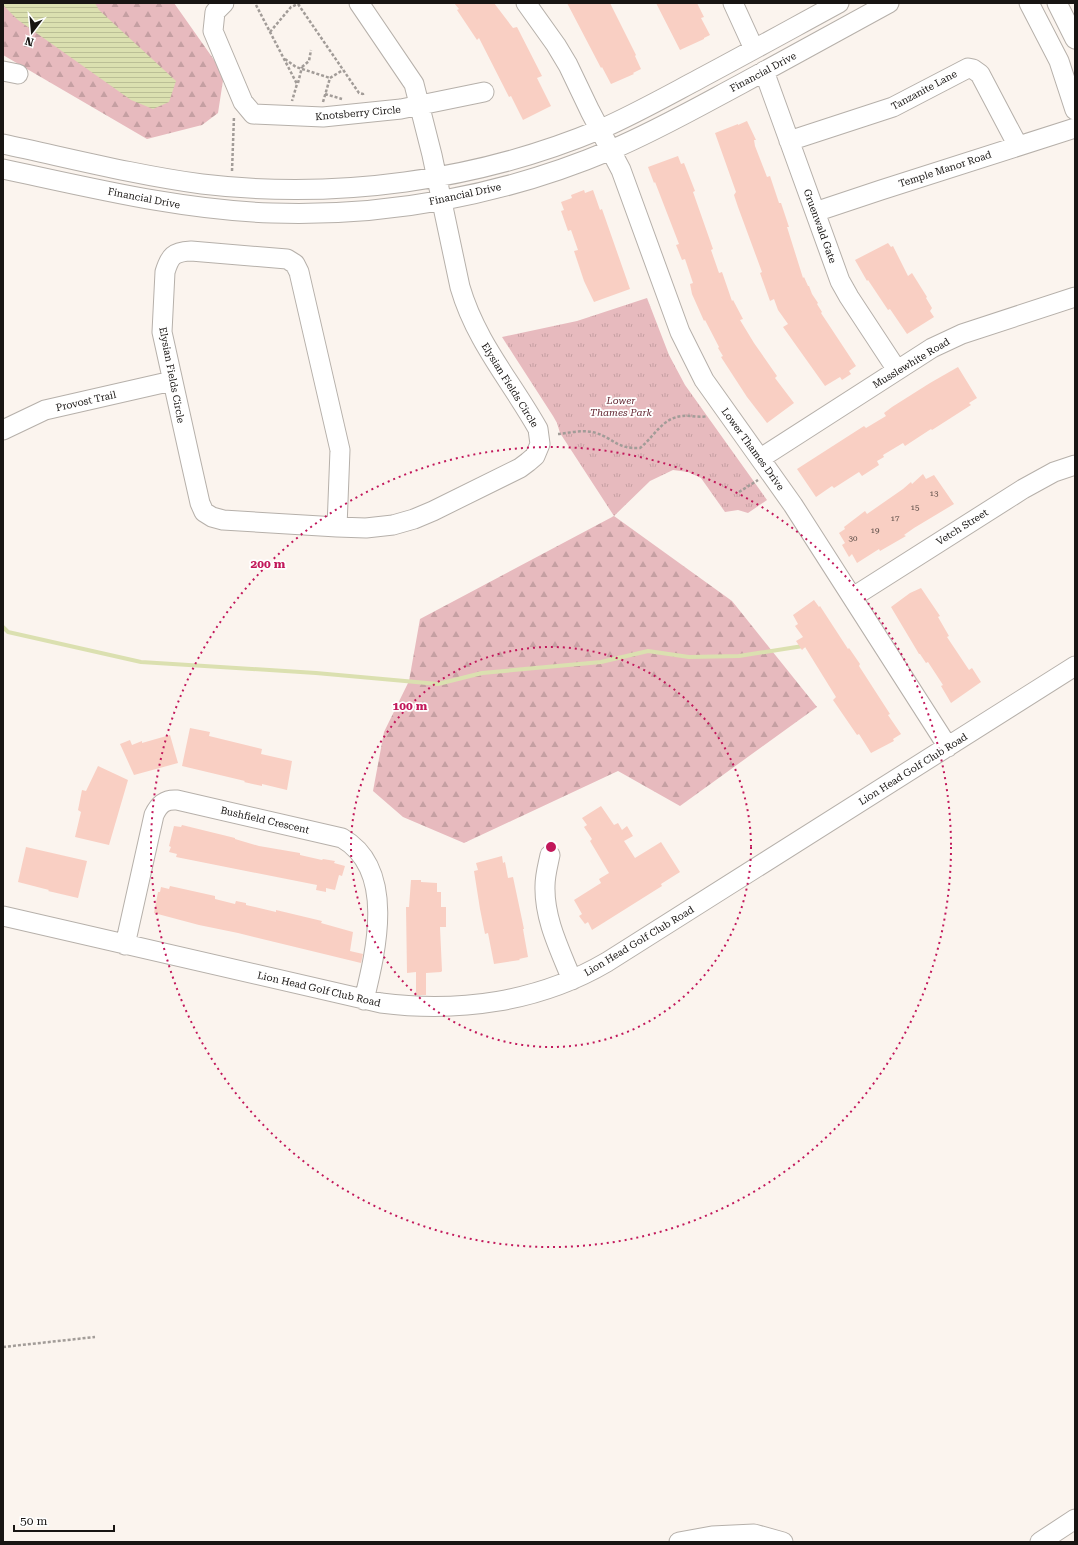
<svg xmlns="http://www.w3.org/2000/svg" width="1078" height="1545" font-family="'Roboto Serif',serif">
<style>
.grass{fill:url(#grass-tufts)}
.forest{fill:url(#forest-firs)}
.water{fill:url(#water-rules)}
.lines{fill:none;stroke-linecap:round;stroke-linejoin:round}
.stream{stroke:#dbe0b0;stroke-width:4}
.building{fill:#f9cfc3}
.minor-casing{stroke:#b6b0aa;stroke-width:21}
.path{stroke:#a29c98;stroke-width:2.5;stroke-dasharray:3 2;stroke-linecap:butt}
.minor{stroke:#fff;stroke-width:19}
.ring{fill:none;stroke:#c2185b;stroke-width:2;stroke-dasharray:2 4}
.labels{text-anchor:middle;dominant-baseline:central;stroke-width:3.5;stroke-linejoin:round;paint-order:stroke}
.number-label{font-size:8px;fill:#50443f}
.street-label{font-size:10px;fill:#181513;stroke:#fff}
.park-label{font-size:10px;font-style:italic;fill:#5e1f2b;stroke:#fff}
.centre{fill:#c2185b;stroke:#fff;stroke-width:2}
.ring-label{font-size:12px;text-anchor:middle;font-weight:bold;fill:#c2185b;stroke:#fff;stroke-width:3.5;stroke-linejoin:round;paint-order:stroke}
</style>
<defs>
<pattern id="grass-tufts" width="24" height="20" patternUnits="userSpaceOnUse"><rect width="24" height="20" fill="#e7babe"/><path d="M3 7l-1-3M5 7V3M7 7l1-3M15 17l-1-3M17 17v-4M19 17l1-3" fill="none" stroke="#c59fa2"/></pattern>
<pattern id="forest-firs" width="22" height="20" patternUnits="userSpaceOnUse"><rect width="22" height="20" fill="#e7babe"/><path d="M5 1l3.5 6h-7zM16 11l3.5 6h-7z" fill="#c59fa2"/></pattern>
<pattern id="water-rules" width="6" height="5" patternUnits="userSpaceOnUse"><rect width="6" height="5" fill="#dbe0b0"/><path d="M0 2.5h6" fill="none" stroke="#bbbf96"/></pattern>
</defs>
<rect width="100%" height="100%" fill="#fbf4ee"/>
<path class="grass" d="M647 298 669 355 685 385 767 500 748 513 738 510 725 512 701 478 688 472 673 470 650 481 614 516 560 433 557 423 553 416 502 337 577 321Z"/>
<path class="forest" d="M3 3H174L224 74 218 113 202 125 147 139 3 55Z
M614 516 732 601 817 707 680 806 618 771 464 843 403 817 373 791 384 732 409 681 420 619Z"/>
<path class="water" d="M3 3H95L99 10 176 81 169 102 153 109 131 100 18 20 3 5Z"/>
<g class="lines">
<path class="stream" d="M3 627 8 632 141 662 316 673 438 684 482 673 601 662 648 651 689 657 739 656 803 646"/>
</g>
<path class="building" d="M454 3H494L513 28 517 27 542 76 537 78 551 106 523 120 511 96 509 97 479 38 477 40 457 10 459 9Z
M567 3H610L636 55 635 56 641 69 633 73 634 74 611 84 602 67 601 68Z
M656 3H697L704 17 701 18 710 35 704 38V39L680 50Z
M747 121 756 140H754L755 146 767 177 770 176 779 203H781L789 227H787L803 278 804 277 808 286H809L812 294 818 303 817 304 822 312 821 313 856 366 849 371 851 374 842 380 840 377 825 386 783 327 788 324 778 310 774 299 770 301 760 273 762 272 738 207 734 195 736 192 715 133 738 124V125Z
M678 156 681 164 684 163 695 191 693 192 713 249 711 250 719 273 722 272 732 301 733 300 743 319 740 320 754 343 777 376 775 378 794 403 767 423 747 397 721 357 723 356 718 348 719 347 705 320 704 321 692 294 690 284 693 283 685 259 682 260 676 245 679 244 655 182 654 183 648 167Z
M584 190 585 193 593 190 600 210 602 209 630 289 594 302 584 281 574 251 578 250 571 230 568 231 561 211 564 210 561 202 572 198 571 195Z
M888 243 891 247 893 246 908 276 912 273 927 297 926 298 932 308 930 311 934 317 907 334 890 309 888 310 868 280 867 281 855 260Z
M958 367 977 398 969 403 971 405 932 430 931 429 905 446 903 443 883 455 884 457 877 461 879 465 862 476 859 472 834 488 832 486 816 497 797 469 864 426 866 428 886 416 884 413 892 407 930 383Z
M923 474 926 479 934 475 954 504 914 528 904 535 906 536 880 551 879 549 857 563 852 554 849 557 842 545 845 543 839 533 845 529 844 527 865 511 867 514 903 489 911 482 912 484Z
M921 588 940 616 938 617 949 636 947 637 969 670 972 668 981 682 951 703 941 686 943 685 928 662 926 663 920 654H919L891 607 910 593Z
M814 600 819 607 820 606 848 649 849 648 860 664 859 666 890 714 888 715 901 734 893 739 894 741 871 753 859 734 857 735 833 700 836 697 805 647 802 650 796 641 803 637 795 626 798 624 793 615Z
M190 728 210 732 209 736 262 749 261 754 292 761 287 790 262 784V786L244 782 245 781 182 766Z
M170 735 178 763 134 775 120 744 130 740 132 745 142 741V743Z
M98 766 128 780 109 845 75 837 81 812 78 810 82 790 86 791Z
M601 806 614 825 618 823 622 830 627 826 633 836 624 841 635 858 661 842 680 872 661 884 662 886 592 930 588 922 585 924 579 916 582 914 574 900 601 883 599 879 609 873 590 841 592 839 584 827 587 825 582 818Z
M182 825 235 838V839L259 846 300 853V855L322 860 323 859 335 861 334 863 345 866 342 876 339 875 335 890 326 888V892L316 890 317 885 176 857 177 854 169 852 171 847 169 846 174 826 181 827Z
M26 847 87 861 78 898 48 891 49 890 18 882Z
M502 856 503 863 505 862 508 878 513 877 524 929H523L528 957 519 959 520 960 494 964 488 933 485 934 480 909 474 871 478 870 476 863Z
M411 880H421V882L437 883V892H441V907H446V927H440L442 971 441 972 426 973V995H416V972L407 973 406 907H409Z
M170 886 215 896V899L235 904 236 901 246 903V905L276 912V910L322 921 321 923 353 932 350 951 363 954 361 963 238 933 199 925 154 913 158 892H160L161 887 169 889Z"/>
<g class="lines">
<defs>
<path id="minor" d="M224 3 215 12 213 31 243 102 253 114 323 117 401 109 484 92
M526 3 556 45 568 65 590 111 621 170 680 332 704 380 793 505 948 747
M733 3 754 49
M1029 3 1059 61 1075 110
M1057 3 1075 39
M3 71 18 74
M764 71 840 281 849 297 897 370
M789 141 893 107 968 68 973 69 980 74 1018 146
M3 144C69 158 135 175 202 184 336 200 477 181 601 129 635 114 667 96 699 79 746 54 793 28 839 3
M3 169C92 188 181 210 272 213 387 217 505 195 611 150 656 131 698 107 741 84 790 57 840 30 889 3
M815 212 881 190 1075 128
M191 251 287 259 295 264 299 272 340 450 337 527 223 520 212 517 204 512 200 503 191 463 162 332 165 272C170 256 173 252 191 251Z
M3 430 45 410 172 381
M761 458 932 348 962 334 1075 297
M337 527 366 528 393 525 414 519 433 511 520 468 528 462 535 456 540 444 538 429C511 381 476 342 460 287L432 155 414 84 359 3
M853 597 1023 489 1054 472 1075 465
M550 855C548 865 545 875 545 886 544 919 560 950 572 980
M3 916 381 1003C459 1013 539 1002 607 962L1075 666
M125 945 154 815C159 804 165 799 177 800L342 838C396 869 376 951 364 1000
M679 1542 712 1536 754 1534 783 1542
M1040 1542 1075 1519"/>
</defs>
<use href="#minor" class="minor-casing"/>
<path class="path" d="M298 4 359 93 363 94V97
M256 5 297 84 292 101
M270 32 291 7 300 3
M285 59 296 67 330 78
M302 67 309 61 311 50
M298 83 302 67
M325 94 342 99
M323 102 330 78 343 70
M232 171 234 116
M558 434C570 433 584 429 596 433 615 439 616 449 640 448 654 437 662 418 682 416 690 415 701 418 707 416
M739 492 758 480
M3 1347 95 1337"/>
<use href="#minor" class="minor"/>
</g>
<g class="ring">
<circle cx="551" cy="847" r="200"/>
<circle cx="551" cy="847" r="400"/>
</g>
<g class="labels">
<g class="number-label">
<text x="934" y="493">13</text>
<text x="915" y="507">15</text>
<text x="895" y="518">17</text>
<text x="875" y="530">19</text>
<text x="853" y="538">30</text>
</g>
<g class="street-label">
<text transform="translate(763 72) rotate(-28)">Financial Drive</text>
<text transform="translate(924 90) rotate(-28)">Tanzanite Lane</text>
<text transform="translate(358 113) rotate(-5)">Knotsberry Circle</text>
<text transform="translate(945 169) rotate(-18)">Temple Manor Road</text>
<text transform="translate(465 194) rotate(-12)">Financial Drive</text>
<text transform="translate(144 198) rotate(11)">Financial Drive</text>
<text transform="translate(820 226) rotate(70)">Gruenwald Gate</text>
<text transform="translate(911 363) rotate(-31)">Musslewhite Road</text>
<text transform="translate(172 375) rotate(79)">Elysian Fields Circle</text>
<text transform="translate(510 385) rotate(58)">Elysian Fields Circle</text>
<text transform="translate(86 401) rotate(-13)">Provost Trail</text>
<text transform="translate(753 449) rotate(54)">Lower Thames Drive</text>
<text transform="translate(962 527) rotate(-32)">Vetch Street</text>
<text transform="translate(913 769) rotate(-32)">Lion Head Golf Club Road</text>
<text transform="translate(265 820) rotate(13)">Bushfield Crescent</text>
<text transform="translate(639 941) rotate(-31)">Lion Head Golf Club Road</text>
<text transform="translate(319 989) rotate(13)">Lion Head Golf Club Road</text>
</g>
<g class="park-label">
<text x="621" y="400">Lower<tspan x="621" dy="12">Thames Park</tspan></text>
</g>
</g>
<circle cx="551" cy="847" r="6" class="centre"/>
<g class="ring-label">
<text x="268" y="568">200 m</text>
<text x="410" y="710">100 m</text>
</g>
<rect width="1078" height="1545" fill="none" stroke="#181513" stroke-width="8"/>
<g transform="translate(32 32) rotate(196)" stroke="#ffffff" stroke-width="3" paint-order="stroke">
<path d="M0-3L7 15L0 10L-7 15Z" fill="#181513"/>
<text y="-6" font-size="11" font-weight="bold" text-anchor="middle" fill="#181513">N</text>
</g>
<path d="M14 1525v6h100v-6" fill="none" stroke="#181513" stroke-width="2"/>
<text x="20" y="1525" font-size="12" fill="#181513" stroke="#ffffff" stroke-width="3" paint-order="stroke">50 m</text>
</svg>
